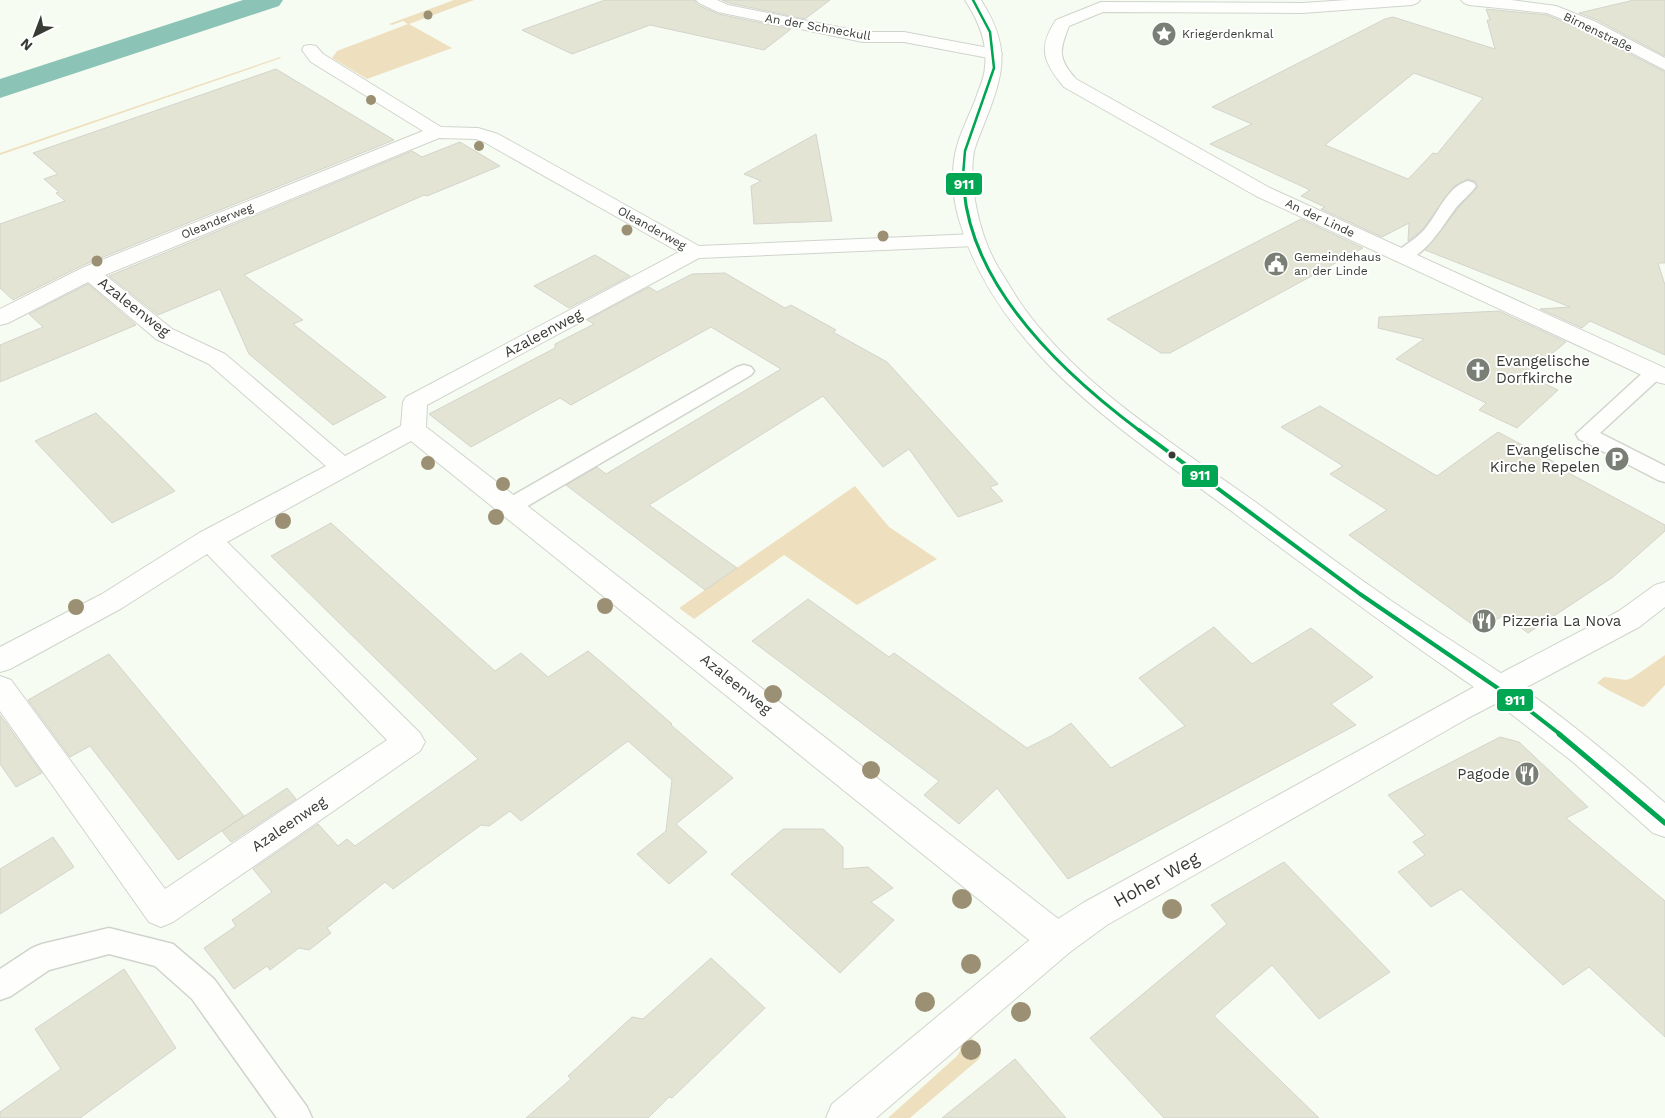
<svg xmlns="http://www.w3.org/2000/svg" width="1665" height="1118" font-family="'Work Sans',sans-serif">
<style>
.green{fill:#eedfbe}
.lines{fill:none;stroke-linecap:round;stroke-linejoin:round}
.canal{fill:#8bc4b6;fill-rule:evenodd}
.building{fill:#e3e4d4;stroke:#d3d4cc;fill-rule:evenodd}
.service-casing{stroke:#d0d4cc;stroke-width:3}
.minor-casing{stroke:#d0d4cc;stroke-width:2}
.tertiary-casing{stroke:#d0d4cc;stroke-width:2}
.service{fill:#fefffd;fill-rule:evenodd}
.minor{fill:#fefffd;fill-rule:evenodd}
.tertiary{fill:#fefffd;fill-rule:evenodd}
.bus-1-far3-casing{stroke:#fff;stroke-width:5}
.bus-1-far2-casing{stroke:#fff;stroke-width:6}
.bus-1-far1-casing{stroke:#fff;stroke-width:8}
.bus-1-casing{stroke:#fff;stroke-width:9}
.bus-1-far3{stroke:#00a651;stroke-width:2.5}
.bus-1-far2{stroke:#00a651;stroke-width:3}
.bus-1-far1{stroke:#00a651;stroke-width:4}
.bus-1{stroke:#00a651;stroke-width:5}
.tree{fill:#9b9073}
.bus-dot{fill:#373b34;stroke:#fff;stroke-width:2}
.labels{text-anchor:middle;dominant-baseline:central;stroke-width:4;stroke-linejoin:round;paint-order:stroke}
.far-street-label{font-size:12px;fill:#373b34;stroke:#fff}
.far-poi-label{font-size:12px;fill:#373b34;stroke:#fff;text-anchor:start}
.street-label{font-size:15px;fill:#373b34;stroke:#fff}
.poi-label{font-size:15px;fill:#373b34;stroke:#fff;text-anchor:start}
.near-street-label{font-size:18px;fill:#373b34;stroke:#fff}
.line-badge{stroke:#fff;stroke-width:2}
.badge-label{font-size:14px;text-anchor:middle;font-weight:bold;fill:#fff}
</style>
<rect width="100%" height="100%" fill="#f7fcf2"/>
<path class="green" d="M454 0H474L409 24 452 48 367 79 332 58 337 51 408 24 403 21 392 25 389 24Z
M280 57 281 58 0 155V153Z
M855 486 889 527 937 559 857 605 784 555 694 619 679 608Z
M1665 655V685L1645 706 1642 707 1610 691 1597 683 1604 677 1626 680 1632 678Z
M969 1035C976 1043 984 1048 979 1059L910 1118H888L957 1056 960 1051V1046Z"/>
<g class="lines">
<path class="canal" d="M243 0H283L279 6 0 98V79Z"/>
</g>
<path class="building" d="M605 0H694L698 5 718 14 791 29 764 50 650 25 572 54 522 30Z
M722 0H830L805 19 729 3Z
M1634 0H1665V56L1597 20 1579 13Z
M1486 9 1547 15 1583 30 1665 72V263H1658L1665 285V355L1590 321 1582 328 1540 309 1570 307 1425 250 1459 207 1478 187 1475 181 1467 179 1453 187 1423 229 1408 241 1409 223 1382 237 1321 209 1325 207 1301 196 1310 190 1210 144 1252 124 1212 107 1385 19 1393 17 1495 49 1487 20H1490ZM1414 73 1483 98 1437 154 1433 153 1408 179 1325 145Z
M276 69 394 140 81 266 13 300 0 288V224L65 201 56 193 59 192 44 179 58 174 33 153Z
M816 134 832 221 754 224 751 186 761 181 744 174Z
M460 142 500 166 427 196 424 195 244 275 303 320 293 324 386 397 333 425 249 354 220 289 158 315 109 276 412 151 422 157Z
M1301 219 1363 248 1170 353H1161L1107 319Z
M595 255 630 276 569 308 534 286Z
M725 273 785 308 791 305 836 330 833 332 887 362 998 484 990 487 1003 501 958 517 909 449 883 467 823 396 649 505 737 568 705 590 566 485 597 467 606 474 781 369 711 327 571 405 560 398 471 447 429 414 555 348V344L594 324 587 320 649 287 657 292 692 274Z
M88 284 136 325 0 382V345L43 327 29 314Z
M1499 311 1566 342 1526 375 1558 390 1517 428 1479 410 1486 403 1396 359 1424 339 1378 328 1379 317Z
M1320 406 1437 476 1498 432 1556 463 1554 465 1665 525V531L1613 577 1528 633 1504 615 1480 630 1349 535 1387 510 1330 474 1343 466 1281 427Z
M96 413 122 438 175 491 112 523 35 441Z
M331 523 495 671 521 653 548 677 588 651 615 674 672 724 671 725 733 778 676 824 707 852 669 884 637 854 666 831 672 780 628 741 521 821 510 811 489 826 481 825 393 889 385 882 327 928 331 933 309 950 299 948 270 970 267 966 234 989 204 948 236 926 232 920 272 892 253 869 318 824 338 846 347 839 355 846 478 759 271 556Z
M808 599 889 657 894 653 1027 748 1053 735 1071 723 1111 768 1185 726 1139 678 1214 627 1252 664 1311 628 1373 677 1331 704 1356 725 1068 879 997 788 959 824 924 795 939 781 752 641Z
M109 654 244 816 178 860 90 746 70 757 28 700Z
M0 715 42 773 16 787 0 764Z
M1500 737 1519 742 1588 807 1566 818 1665 901V1037L1589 967 1563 985 1461 889 1431 907 1398 872 1425 855 1413 842 1425 835 1388 795Z
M287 788 296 799 231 842 222 831Z
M783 829H823L843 847V869L868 867 893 888 871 902 894 920 840 973 731 874Z
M53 837 74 867 0 914V869Z
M1284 862 1390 972 1319 1019 1272 965 1214 1016 1319 1118H1164L1090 1038 1227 924 1211 905Z
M711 958 765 1008 672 1098 669 1097 648 1118H526L571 1079 568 1076 632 1017 643 1019Z
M124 969 176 1048 80 1118H0V1112L61 1069 35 1029Z
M1015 1059 1066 1118H942Z"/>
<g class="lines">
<defs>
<path id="service" d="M1468 181 1474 183 1476 186C1470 195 1461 201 1455 209 1443 225 1420 266 1396 260L1393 256 1396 252C1405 245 1416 239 1424 230 1437 216 1447 186 1468 181Z
M744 365 751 367 754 371 751 375 519 511 511 513 503 511 500 506 503 501 737 367Z
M1655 366 1662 368 1665 372 1662 376 1600 433 1665 466V482L1658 480 1579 439 1576 434 1648 368Z
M109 928 173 944 214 979 307 1107 312 1118H277L192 999 155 966 109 954 49 970 11 996 0 1000V969L32 948 42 944Z"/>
<path id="minor" d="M696 0H717L728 5 863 32H904L994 49 1000 50 1002 54 1000 58 994 59 904 42H863L718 12 699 3Z
M1348 0H1420L1417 3 1412 5 1302 13 1103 12 1069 26C1059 51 1058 59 1076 79L1270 188 1665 368V384L1657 382 1256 196 1064 87C1044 63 1037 48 1056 20L1101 2 1302 3Z
M1461 0H1511L1556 6 1596 22 1665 58V70L1584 28 1547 13 1469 5 1464 3Z
M310 45 316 46 323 54 441 127 478 128 498 134 699 246 975 234 982 236 985 240 982 244 975 246 699 258 427 405 426 427 1070 928 1075 940 1070 952 1057 956 1044 952 411 441 227 542 420 733 425 742 420 751 173 922 161 927 149 922 0 711V676L11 680 165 889 387 740 207 554 122 608 10 669 0 672V647L102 594 199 533 326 466 209 364 156 339 88 282 8 323 0 325V309L82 268 423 131 311 62 302 50 304 46ZM439 138 476 139 484 142 679 252 406 397 403 402 401 426 345 456 225 354 172 329 105 275Z
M1665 582V607L1639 627 1510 696 1499 700 1488 696 1484 688 1488 680 1619 611 1655 585Z"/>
<path id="tertiary" d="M965 0H981C1010 46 1005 70 986 119 982 130 977 140 974 151 968 186 980 237 998 267 1005 278 1012 290 1019 301 1075 383 1174 444 1254 501 1300 535 1346 570 1393 602 1431 628 1470 652 1508 678 1563 716 1615 759 1665 803V837L1653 833 1573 762 1497 703 1468 718 1107 925 1070 952 876 1118H826L832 1104 1044 928 1083 903 1474 687C1394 632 1316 574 1238 516 1130 435 996 354 958 216 952 194 951 167 957 146 962 129 970 114 976 98 979 88 985 77 985 66 988 42 978 20 965 0Z"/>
</defs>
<use href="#service" class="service-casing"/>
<use href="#minor" class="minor-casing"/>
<use href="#tertiary" class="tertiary-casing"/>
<use href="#service" class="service"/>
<use href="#minor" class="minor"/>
<use href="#tertiary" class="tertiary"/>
<defs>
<path id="bus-1-far3" d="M964 191 963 175 965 151 994 68 990 32 973 0"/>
<path id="bus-1-far2" d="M964 190C973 289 1065 375 1140 431"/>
<path id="bus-1-far1" d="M1139 430 1360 594 1521 704 1561 735"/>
<path id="bus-1" d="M1559 734 1665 823"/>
</defs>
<use href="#bus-1-far3" class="bus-1-far3-casing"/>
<use href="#bus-1-far2" class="bus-1-far2-casing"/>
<use href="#bus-1-far1" class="bus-1-far1-casing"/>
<use href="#bus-1" class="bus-1-casing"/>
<use href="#bus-1-far3" class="bus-1-far3"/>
<use href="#bus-1-far2" class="bus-1-far2"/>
<use href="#bus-1-far1" class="bus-1-far1"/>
<use href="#bus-1" class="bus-1"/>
</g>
<g class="tree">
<circle cx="428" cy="15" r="4.5"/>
<circle cx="371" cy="100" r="5"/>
<circle cx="479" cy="146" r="5"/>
<circle cx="627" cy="230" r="5.5"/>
<circle cx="883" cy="236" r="5.5"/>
<circle cx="97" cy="261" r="5.5"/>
<circle cx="428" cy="463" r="7"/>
<circle cx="503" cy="484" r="7"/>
<circle cx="496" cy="517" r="8"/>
<circle cx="283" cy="521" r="8"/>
<circle cx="605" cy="606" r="8"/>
<circle cx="76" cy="607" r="8"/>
<circle cx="773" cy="694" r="9"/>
<circle cx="871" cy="770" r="9"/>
<circle cx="962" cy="899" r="10"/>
<circle cx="1172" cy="909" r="10"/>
<circle cx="971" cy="964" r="10"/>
<circle cx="925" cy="1002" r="10"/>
<circle cx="1021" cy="1012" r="10"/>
<circle cx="971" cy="1050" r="10"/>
</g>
<defs>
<symbol id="sight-disc" viewBox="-11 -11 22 22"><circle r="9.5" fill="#7a7f76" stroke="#fff"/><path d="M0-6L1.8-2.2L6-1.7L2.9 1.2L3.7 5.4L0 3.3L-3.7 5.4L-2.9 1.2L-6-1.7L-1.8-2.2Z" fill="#fff"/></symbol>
<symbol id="civic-disc" viewBox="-11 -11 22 22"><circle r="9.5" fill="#7a7f76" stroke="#fff"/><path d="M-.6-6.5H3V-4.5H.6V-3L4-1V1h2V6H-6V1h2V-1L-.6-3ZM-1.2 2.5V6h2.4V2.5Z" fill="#fff"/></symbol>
<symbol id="church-disc" viewBox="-11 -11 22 22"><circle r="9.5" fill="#7a7f76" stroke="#fff"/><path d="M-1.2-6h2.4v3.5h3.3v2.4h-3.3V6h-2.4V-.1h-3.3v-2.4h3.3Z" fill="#fff"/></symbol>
<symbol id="parking-disc" viewBox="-11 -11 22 22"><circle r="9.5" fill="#7a7f76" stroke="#fff"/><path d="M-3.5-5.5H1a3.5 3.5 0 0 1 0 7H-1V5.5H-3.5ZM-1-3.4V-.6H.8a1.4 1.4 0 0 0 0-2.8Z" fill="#fff"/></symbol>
<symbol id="restaurant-disc" viewBox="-11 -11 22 22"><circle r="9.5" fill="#7a7f76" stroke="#fff"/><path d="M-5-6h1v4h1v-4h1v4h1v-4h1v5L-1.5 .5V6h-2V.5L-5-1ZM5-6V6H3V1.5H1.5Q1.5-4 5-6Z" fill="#fff"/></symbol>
</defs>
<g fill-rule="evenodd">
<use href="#sight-disc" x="1150" y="20" width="28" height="28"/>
<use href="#civic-disc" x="1262" y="250" width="28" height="28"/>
<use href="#church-disc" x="1464" y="356" width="28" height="28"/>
<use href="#parking-disc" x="1603" y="445" width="28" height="28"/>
<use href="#restaurant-disc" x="1470" y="607" width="28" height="28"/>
<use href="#restaurant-disc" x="1513" y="760" width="28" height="28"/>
</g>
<circle class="bus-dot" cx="1172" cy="455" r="4.5"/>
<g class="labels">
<g class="far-street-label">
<text transform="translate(818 27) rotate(10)">An der Schneckull</text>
<text transform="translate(1598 32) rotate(26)">Birnenstraße</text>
<text transform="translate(1320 218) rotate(25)">An der Linde</text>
<text transform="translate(217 221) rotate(-22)">Oleanderweg</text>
<text transform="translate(652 228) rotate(29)">Oleanderweg</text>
</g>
<g class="far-poi-label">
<text x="1182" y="34">Kriegerdenkmal</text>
<text x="1294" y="257">Gemeindehaus<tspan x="1294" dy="14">an der Linde</tspan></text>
</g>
<g class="street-label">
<text transform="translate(134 307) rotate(38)">Azaleenweg</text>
<text transform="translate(543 333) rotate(-28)">Azaleenweg</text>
<text transform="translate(736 684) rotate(39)">Azaleenweg</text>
<text transform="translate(289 824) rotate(-34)">Azaleenweg</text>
</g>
<g class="poi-label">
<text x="1496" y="361">Evangelische<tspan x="1496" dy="17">Dorfkirche</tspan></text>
<text x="1600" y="450" text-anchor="end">Evangelische<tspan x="1600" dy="17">Kirche Repelen</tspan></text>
<text x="1502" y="621">Pizzeria La Nova</text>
<text x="1510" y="774" text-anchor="end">Pagode</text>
</g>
<g class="near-street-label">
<text transform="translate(1156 879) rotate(-29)">Hoher Weg</text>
</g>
</g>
<g class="line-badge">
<rect x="945" y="172" width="38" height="24" rx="5" fill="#00a651"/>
<rect x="1181" y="464" width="38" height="24" rx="5" fill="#00a651"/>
<rect x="1496" y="688" width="38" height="24" rx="5" fill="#00a651"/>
</g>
<g class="badge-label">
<text x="964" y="189">911</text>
<text x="1200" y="480">911</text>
<text x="1515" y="705">911</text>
</g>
<g transform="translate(35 35) rotate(222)" stroke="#ffffff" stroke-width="4" paint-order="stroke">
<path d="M0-4L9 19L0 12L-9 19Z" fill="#373b34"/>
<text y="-8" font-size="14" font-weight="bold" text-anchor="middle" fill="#373b34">N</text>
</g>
</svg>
